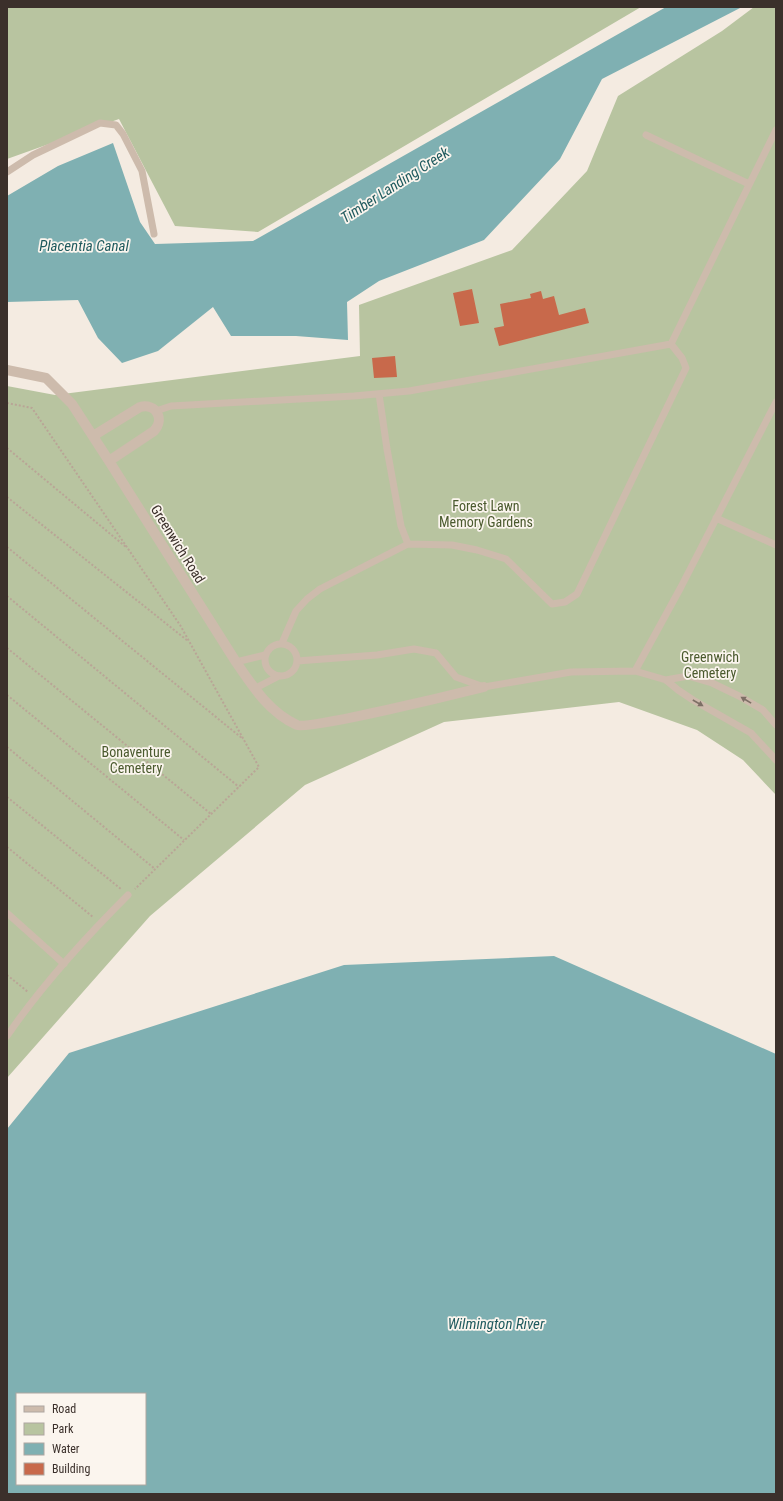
<svg xmlns="http://www.w3.org/2000/svg" width="783" height="1501" font-family="'Roboto Condensed',sans-serif">
<style>
.green{fill:#b8c4a0}
.water{fill:#7fb0b2;fill-rule:evenodd}
.building{fill:#c8694b}
.lines{fill:none;stroke-linecap:round;stroke-linejoin:round}
.path{stroke:#b9a596;stroke-width:2;stroke-dasharray:2 2;stroke-linecap:butt}
.service{stroke:#cdbbac;stroke-width:7}
.minor{stroke:#cdbbac;stroke-width:10}
.oneway{fill:#7d6f65}
.labels{text-anchor:middle;dominant-baseline:central;stroke-width:3.5;stroke-linejoin:round;paint-order:stroke}
.park-label{font-size:14px;fill:#4a5a2e;stroke:#fbf5ee}
.street-label{font-size:14px;fill:#3b302b;stroke:#fbf5ee}
.water-label{font-size:15px;font-style:italic;fill:#1f5a5e;stroke:#fbf5ee}
</style>
<rect width="100%" height="100%" fill="#f4ebe1"/>
<path class="green" d="M7 7H641L258 232 175 226 119 119 7 159Z
M754 7H776V795L743 760 697 730 619 702 444 722 305 785 150 916 7 1078V386L55 395 360 356 359 305 512 250 587 171 618 96 722 31Z"/>
<path class="water" d="M666 7H742L602 79 560 159 484 240 379 281 347 302 348 340 296 336H231L213 307 158 351 122 363 98 338 78 300 7 302V196L58 166 113 143 140 222 155 244 253 241Z
M554 956 776 1054V1494H7V1129L69 1053 344 965ZM17 1394H145V1484H17Z"/>
<path class="building" d="M472 289 479 323 460 326 453 293Z
M541 291 543 299 554 296 559 315 585 308 589 323 499 346 494 328 504 326 500 304 531 298 530 294Z
M395 356 397 377 374 378 372 358Z"/>
<g class="lines">
<path class="path" d="M7 403 32 408 180 625 259 767 135 889
M7 448 126 547
M7 497 188 641
M7 547 243 739
M7 596 239 787
M7 648 211 814
M7 695 184 840
M7 747 155 869
M7 797 121 889
M7 847 93 917
M7 975 28 992"/>
<path class="service" d="M646 135 749 184
M7 172 33 155 100 123 116 125 123 134 142 171 154 234
M379 394 387 449 401 526 408 544
M156 411 171 406 354 396 409 391 671 344 776 130
M716 518 776 545
M282 643 296 611 307 599 320 589 408 544 452 545 477 550 506 559 552 604 565 602 577 594 686 368 682 358 671 344
M265 660a16 16 0 1 1 32 0a16 16 0 1 1-32 0Z
M297 661 377 655 414 649 436 653 456 677 484 687 571 672 635 671 666 680 678 690 693 700 751 733 776 760
M236 662 265 655
M635 671 681 587 776 402
M666 680 688 676 712 683 739 696 763 710 776 725
M254 689 279 676
M7 913 64 964
M7 1036C42 985 84 939 128 895"/>
<path class="minor" d="M7 370 46 378 72 404 109 461 236 662C253 687 269 712 297 725 309 730 460 693 484 687
M93 436 140 407C156 403 165 419 154 431L109 461"/>
</g>
<defs><path id="oneway-solid" d="M-6-.8H1V-3.2L6.5 0L1 3.2V.8H-6Z"/></defs>
<g class="oneway">
<use href="#oneway-solid" transform="translate(746 700) rotate(-149)"/>
<use href="#oneway-solid" transform="translate(698 703) rotate(30)"/>
</g>
<g class="labels">
<g class="park-label">
<text x="486" y="506">Forest Lawn<tspan x="486" dy="16">Memory Gardens</tspan></text>
<text x="710" y="657">Greenwich<tspan x="710" dy="16">Cemetery</tspan></text>
<text x="136" y="752">Bonaventure<tspan x="136" dy="16">Cemetery</tspan></text>
</g>
<g class="street-label">
<text transform="translate(178 544) rotate(58)">Greenwich Road</text>
</g>
<g class="water-label">
<text transform="translate(395 185) rotate(-33)">Timber Landing Creek</text>
<text x="84" y="246">Placentia Canal</text>
<text x="496" y="1324">Wilmington River</text>
</g>
</g>
<rect width="783" height="1501" fill="none" stroke="#3b302b" stroke-width="16"/>
<rect x="16" y="1393" width="130" height="92" fill="#fbf5ee" stroke="#aea6a0"/>
<rect x="24" y="1406" width="20" height="6" fill="#cdbbac" stroke="#aea6a0"/>
<text x="52" y="1413" font-size="12" fill="#3b302b">Road</text>
<rect x="24" y="1423" width="20" height="12" fill="#b8c4a0" stroke="#aea6a0"/>
<text x="52" y="1433" font-size="12" fill="#3b302b">Park</text>
<rect x="24" y="1443" width="20" height="12" fill="#7fb0b2" stroke="#aea6a0"/>
<text x="52" y="1453" font-size="12" fill="#3b302b">Water</text>
<rect x="24" y="1463" width="20" height="12" fill="#c8694b" stroke="#aea6a0"/>
<text x="52" y="1473" font-size="12" fill="#3b302b">Building</text>
</svg>
